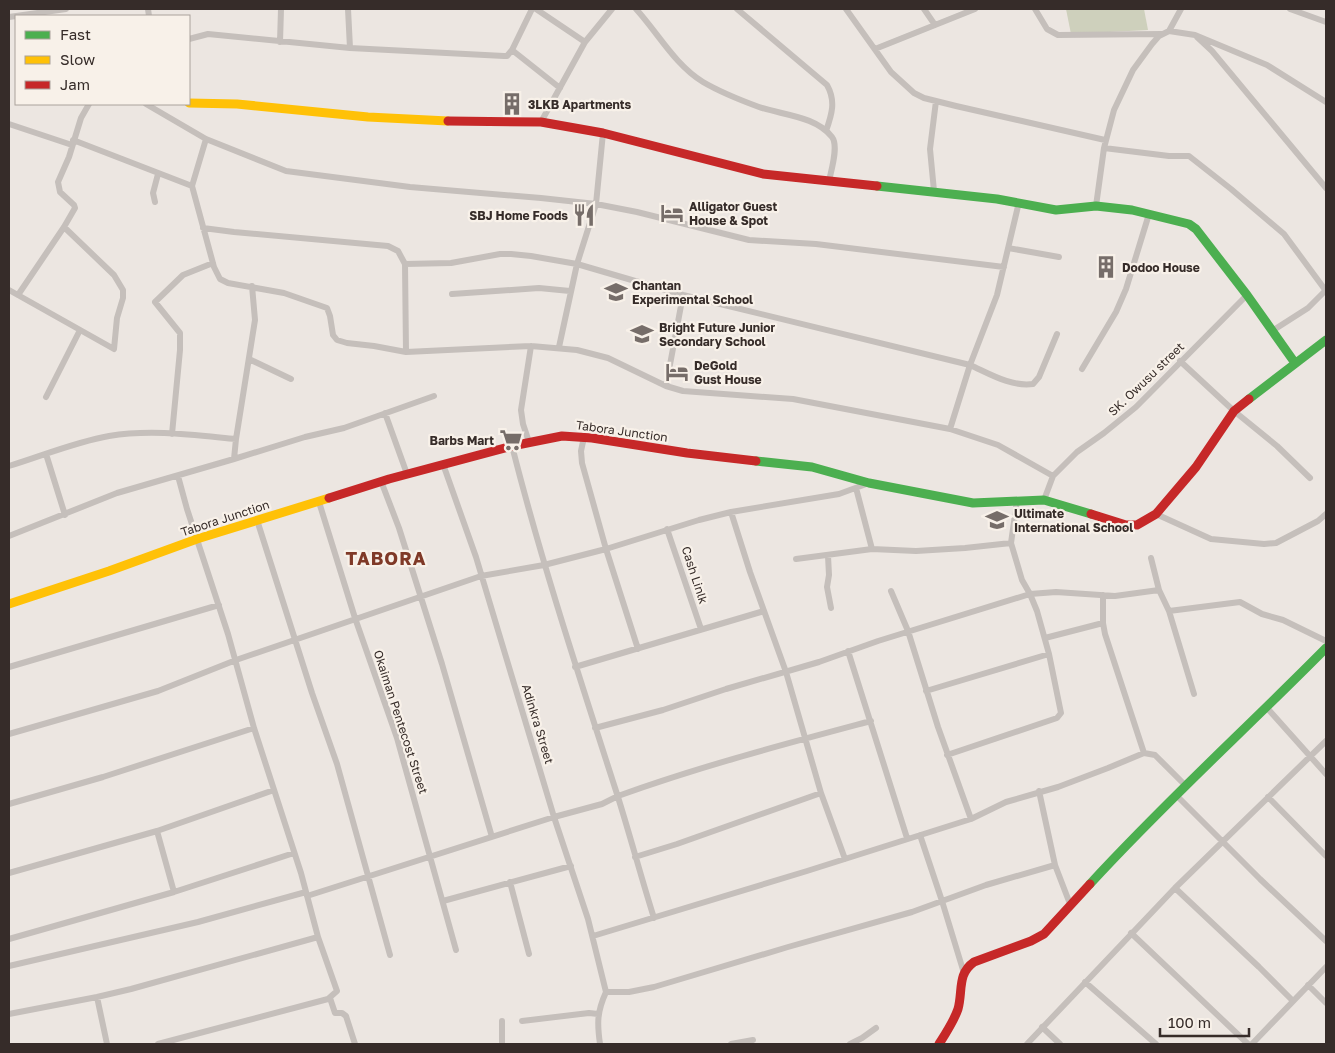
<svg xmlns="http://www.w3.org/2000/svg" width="1335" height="1053" font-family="'Golos Text',sans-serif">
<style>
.green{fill:#ced0bc}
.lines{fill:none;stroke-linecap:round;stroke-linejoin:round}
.street{stroke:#c5bfbb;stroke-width:6}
.fast{stroke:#4caf50;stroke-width:9}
.slow{stroke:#ffc107;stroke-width:9}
.jam{stroke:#c62828;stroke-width:9}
.labels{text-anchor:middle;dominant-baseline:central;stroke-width:4.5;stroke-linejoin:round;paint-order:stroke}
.poi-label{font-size:12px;font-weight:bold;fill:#362c29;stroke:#f8f1e9;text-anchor:start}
.street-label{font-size:12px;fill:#362c29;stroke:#f8f1e9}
.district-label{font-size:18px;font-weight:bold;letter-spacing:1px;fill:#7f3927;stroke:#f8f1e9}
</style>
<rect width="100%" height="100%" fill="#ece6e1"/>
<path class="green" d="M1066 9H1144L1148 30 1071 34Z"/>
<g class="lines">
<path class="street" d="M148 9 149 16
M348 9 350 48
M536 9 585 42
M636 9C658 33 675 65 703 82 720 92 740 100 759 107 782 115 816 116 832 137 839 146 831 171 829 181
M737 9 827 85C836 101 832 114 826 131
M846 9 891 72 914 93 924 98 956 106 1105 140
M924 9 935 25
M1035 9 1047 29 1058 35 1162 34
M1290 9 1326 22
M9 17 66 9
M1169 31 1181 9
M1197 37 1212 51 1326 188
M189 39 208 34 350 48 504 56H507L512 50 532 9
M280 42 281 9
M875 49 975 9
M512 50 560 88
M146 104 206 139 286 171 410 187 541 198 596 204 637 212 749 240 816 244 1004 267
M541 122 585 42 612 9
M9 124 72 145
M603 133 596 204 577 264 683 295 970 365C990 374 1011 387 1033 384L1039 377 1057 334
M206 139 192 186 214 267 220 279 228 283 284 293 327 308 330 316 333 335 337 340 347 343 374 346 406 352 531 346 577 350 608 358 666 386 683 391 793 399 950 429
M73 140 192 186
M1104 148 1169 156H1189L1231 189 1284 234 1326 291
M934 191 930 149 936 101
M155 202 153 193 158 174
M1019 202 997 295 970 365 950 429 998 445 1053 476
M1096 206 1104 148 1114 110 1133 70 1152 44 1159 36 1169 31 1195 35 1267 65 1326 102
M203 228 234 232 388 246 398 251 405 264 406 352
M1008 248 1059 257
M405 264 451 263 500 254H511L531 256 577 264 559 347
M9 290 114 349 117 318 123 298V290L114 275 64 227
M452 294 539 288 570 291
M18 295 64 227 75 208 74 205 60 192 58 182 69 157 81 118 89 104
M1272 331 1308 308 1326 290
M249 359 291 379
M1180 361 1234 411 1277 446 1310 478
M1082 369 1116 312 1126 289 1149 214
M666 386 683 295
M46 397 80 330
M385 413 407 474
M172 434 180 350V333L155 302 183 275 213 263
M584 437 581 451 582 463 606 549 638 649
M529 442 523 424 521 410 531 346
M512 446C542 564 580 679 617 794 630 835 641 877 654 918
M46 454 65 515
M234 459 236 439 255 320 252 286
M443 464 476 557 554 817 588 919 606 992
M9 466C42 456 75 442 109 436 151 429 194 435 236 439
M381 481 399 528 442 664 492 837
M856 488 872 549
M1044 500 1053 476 1077 452 1104 433 1136 407 1247 295
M319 502 355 618 397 738 456 950
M731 512 750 572 786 672 821 793 845 859
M1156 514 1211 539 1264 544 1276 543 1318 521 1326 514
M257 520 312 693 337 764 390 955
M667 529 701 629
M9 536 117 493 234 459 305 437 344 428 434 396
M828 556 829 575 827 587 831 608
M1151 558 1159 590
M796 559 872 549 916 551 965 548 1011 543
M891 591 908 631 938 727 971 819
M1103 595V623L1105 634 1144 753
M1169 611 1194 694
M1045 638 1103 623
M848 651 907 838
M9 667 219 605
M575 667 764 611
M926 691 1049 654
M1267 708 1326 774
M595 728 663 710 726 689 819 662 878 641 1030 594 1056 592 1115 596 1159 590 1169 611 1240 602 1262 614 1283 620 1326 641
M9 734 158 691 236 660 481 576 544 565 606 549 699 520 731 512 839 494 869 483
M947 755 1057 718 1061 713 1049 654 1037 611 1030 594 1022 580 1011 543 1017 501
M1039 791 1055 865
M1176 795 1260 879 1326 941
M1268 797 1326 856
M9 804 103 777 254 728
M157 831 174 892
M920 835 942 901 963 970
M635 857 677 844 821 793
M9 873 157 831 274 790
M510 882 529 954
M1175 888 1259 967 1293 1001
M307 896 554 817 602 804 618 796C701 766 785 744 871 721
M443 901 571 866
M1131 933 1248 1044
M593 936 807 871 971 819 1006 802 1058 787 1108 768 1144 753 1155 755 1186 786
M9 939 174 892 294 853
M9 966 198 922 306 892
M1085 982 1156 1044
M1308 985 1326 1003
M606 992H629L654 987 788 947 912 912 986 885 1055 865 1070 904
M97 997 107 1044
M330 998 335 1013H342L346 1016 355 1044
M9 1014 97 997 131 989 318 937
M502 1021V1044
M522 1021 589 1013 598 1014
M1042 1027 1060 1044
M158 1044 328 999 337 991 318 937 301 873 254 728 228 634 187 509 178 476
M600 1044C597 1023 597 1012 606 992
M731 1044 753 1040
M850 1044 862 1038 876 1028
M1027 1044 1175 888 1326 741
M1252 1044 1326 967"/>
<path class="fast" d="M877 186 997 199 1056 210 1096 206 1132 210 1189 224 1196 229 1247 295 1295 363
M1249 399 1326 340
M756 461 812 467 869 483 973 503 1044 500 1091 514
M1090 884C1165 802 1248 727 1326 648"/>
<path class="slow" d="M189 103 237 104 368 117 448 121
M9 604 109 571 197 539 329 498"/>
<path class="jam" d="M448 121 541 122 603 133 763 174 877 186
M329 498 389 479 512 446 562 436 592 438 687 453 756 461
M1091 514 1126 525H1137L1156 514 1196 467 1234 411 1249 399
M939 1044C946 1033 954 1021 958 1009 963 991 957 974 974 962L1031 941 1044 934 1090 884"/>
</g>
<defs>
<symbol id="building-bare" viewBox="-9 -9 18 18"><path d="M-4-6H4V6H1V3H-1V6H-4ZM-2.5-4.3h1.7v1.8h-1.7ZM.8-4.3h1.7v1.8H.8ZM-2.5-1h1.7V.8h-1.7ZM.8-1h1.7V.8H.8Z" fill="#766d69" stroke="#f8f1e9" stroke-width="2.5" paint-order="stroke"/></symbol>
<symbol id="hotel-bare" viewBox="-9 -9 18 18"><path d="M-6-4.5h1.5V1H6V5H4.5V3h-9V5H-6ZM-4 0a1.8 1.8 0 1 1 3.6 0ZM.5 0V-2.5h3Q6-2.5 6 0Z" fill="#766d69" stroke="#f8f1e9" stroke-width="2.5" paint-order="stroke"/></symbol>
<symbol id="restaurant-bare" viewBox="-9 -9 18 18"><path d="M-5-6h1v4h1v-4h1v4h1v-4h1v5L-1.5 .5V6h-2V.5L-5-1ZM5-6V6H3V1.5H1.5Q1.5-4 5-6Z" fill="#766d69" stroke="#f8f1e9" stroke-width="2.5" paint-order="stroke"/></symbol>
<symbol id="school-bare" viewBox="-9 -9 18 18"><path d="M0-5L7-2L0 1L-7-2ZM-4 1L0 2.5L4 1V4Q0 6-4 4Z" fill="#766d69" stroke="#f8f1e9" stroke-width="2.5" paint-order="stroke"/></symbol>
<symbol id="supermarket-bare" viewBox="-9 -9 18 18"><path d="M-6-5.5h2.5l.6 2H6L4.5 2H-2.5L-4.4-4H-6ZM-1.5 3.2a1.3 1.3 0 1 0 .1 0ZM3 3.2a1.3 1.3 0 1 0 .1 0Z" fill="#766d69" stroke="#f8f1e9" stroke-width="2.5" paint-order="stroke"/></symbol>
</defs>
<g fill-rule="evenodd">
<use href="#building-bare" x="496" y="88" width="32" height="32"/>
<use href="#hotel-bare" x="656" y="197" width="32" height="32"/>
<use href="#restaurant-bare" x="568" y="199" width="32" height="32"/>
<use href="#building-bare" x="1090" y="251" width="32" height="32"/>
<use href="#school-bare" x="600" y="276" width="32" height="32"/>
<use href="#school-bare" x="626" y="318" width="32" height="32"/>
<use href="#hotel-bare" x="661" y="356" width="32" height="32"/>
<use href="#supermarket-bare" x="495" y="424" width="32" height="32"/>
<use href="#school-bare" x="981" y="504" width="32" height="32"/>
</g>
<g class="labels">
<g class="poi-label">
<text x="528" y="104">3LKB Apartments</text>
<text x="689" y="206">Alligator Guest<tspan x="689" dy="14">House &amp; Spot</tspan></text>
<text x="568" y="215" text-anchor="end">SBJ Home Foods</text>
<text x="1122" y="267">Dodoo House</text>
<text x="632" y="285">Chantan<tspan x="632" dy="14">Experimental School</tspan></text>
<text x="659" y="327">Bright Future Junior<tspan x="659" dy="14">Secondary School</tspan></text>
<text x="694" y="365">DeGold<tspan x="694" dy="14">Gust House</tspan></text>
<text x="494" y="440" text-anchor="end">Barbs Mart</text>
<text x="1014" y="513">Ultimate<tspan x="1014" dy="14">International School</tspan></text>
</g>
<g class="street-label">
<text transform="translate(1146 379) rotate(-44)">SK. Owusu street</text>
<text transform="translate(622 431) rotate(8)">Tabora Junction</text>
<text transform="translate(225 518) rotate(-18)">Tabora Junction</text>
<text transform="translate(695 575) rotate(72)">Cash Linlk</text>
<text transform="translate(401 722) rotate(72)">Okaiman Pentecost Street</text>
<text transform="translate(538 724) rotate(73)">Adinkra Street</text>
</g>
<g class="district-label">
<text x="386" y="558">TABORA</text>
</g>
</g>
<rect width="1335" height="1053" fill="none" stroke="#362c29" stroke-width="20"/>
<rect x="15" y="15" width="175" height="90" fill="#f8f1e9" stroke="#aaa29c"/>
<rect x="25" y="31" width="25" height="8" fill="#4caf50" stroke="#aaa29c"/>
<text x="60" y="40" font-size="15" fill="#362c29">Fast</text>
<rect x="25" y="56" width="25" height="8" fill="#ffc107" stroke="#aaa29c"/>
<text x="60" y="65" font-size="15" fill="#362c29">Slow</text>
<rect x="25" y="81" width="25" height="8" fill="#c62828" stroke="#aaa29c"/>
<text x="60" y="90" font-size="15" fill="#362c29">Jam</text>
<path d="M1160 1028v8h89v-8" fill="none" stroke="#362c29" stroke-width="2.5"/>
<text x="1168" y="1028" font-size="15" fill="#362c29" stroke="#f8f1e9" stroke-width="4" paint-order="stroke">100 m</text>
</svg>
